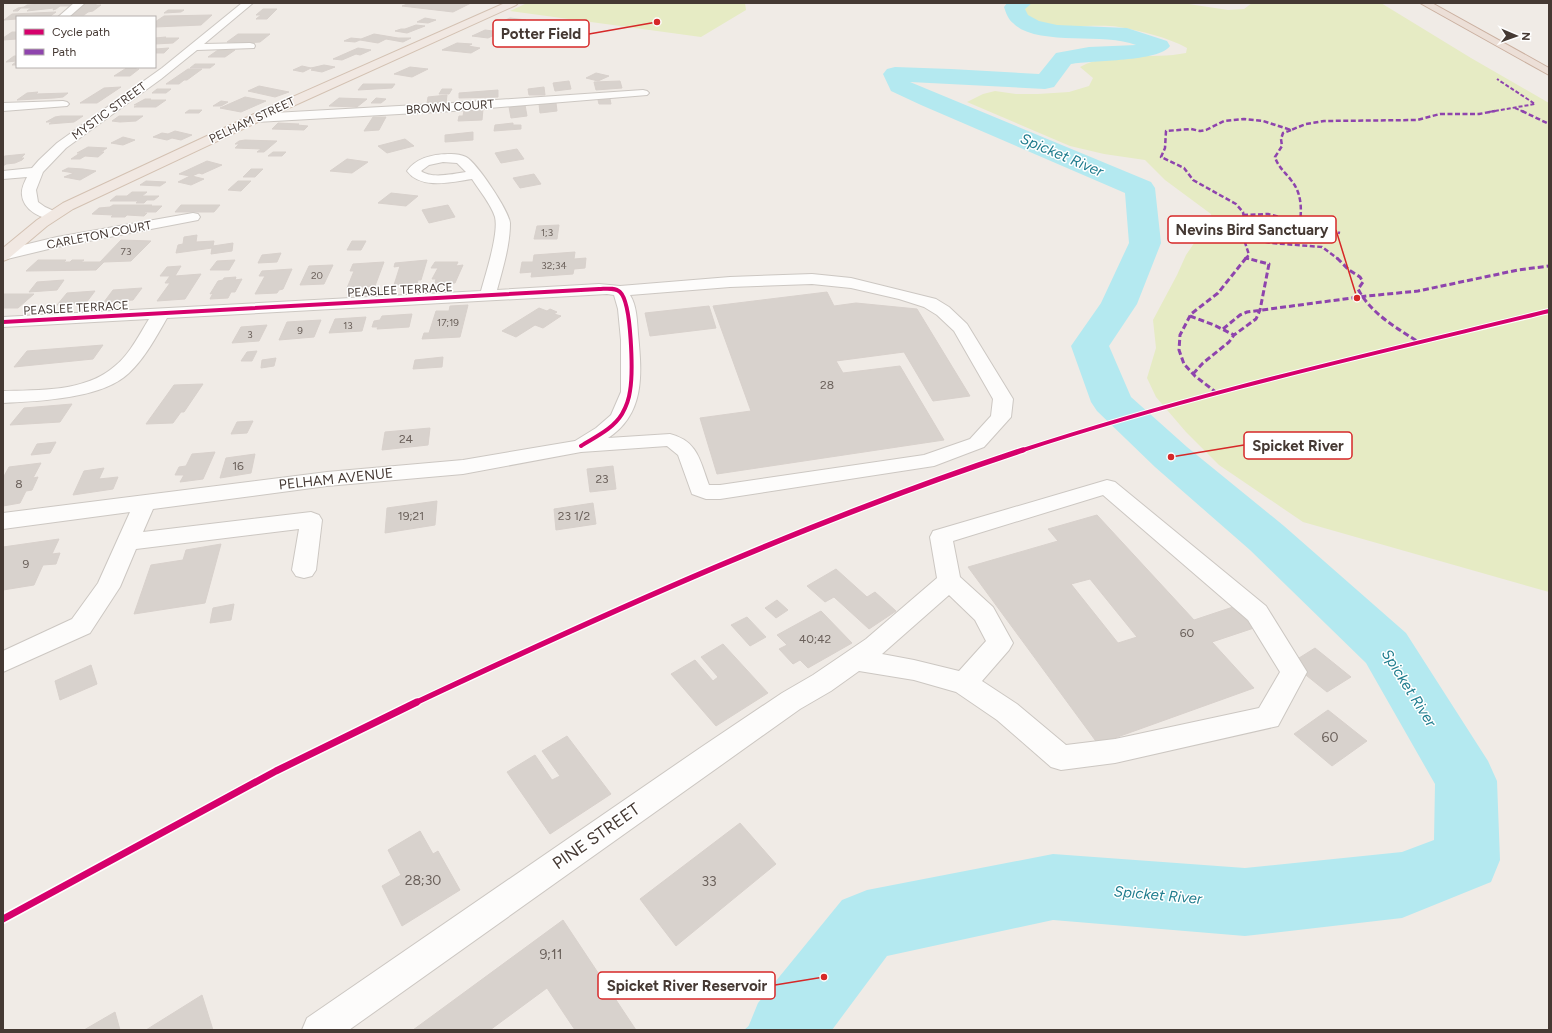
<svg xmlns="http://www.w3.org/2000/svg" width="1552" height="1033" font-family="Figtree,sans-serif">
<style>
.green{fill:#e6ebc4}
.water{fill:#b4e9f0}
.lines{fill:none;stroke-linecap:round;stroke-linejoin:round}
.river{fill:#b4e9f0;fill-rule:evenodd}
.building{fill:#d8d2cd;stroke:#d8d1cc;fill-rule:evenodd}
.minor-casing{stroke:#ccc7c2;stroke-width:2}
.major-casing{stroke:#d3c1b2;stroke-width:2}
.highway-casing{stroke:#cab0a0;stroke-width:2}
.minor{fill:#fdfcfb;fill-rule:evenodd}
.major{fill:#f1e8e2;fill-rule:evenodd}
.highway{fill:#ecdfd7;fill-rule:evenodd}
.quiet-far2{stroke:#8e44ad;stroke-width:2;stroke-dasharray:4 2;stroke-linecap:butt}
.quiet-far1{stroke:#8e44ad;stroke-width:2.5;stroke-dasharray:5 2.5;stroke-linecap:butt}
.quiet{stroke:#8e44ad;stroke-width:3;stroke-dasharray:6 3;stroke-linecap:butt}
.cycleway-far2-casing{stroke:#fff;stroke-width:6}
.cycleway-far1-casing{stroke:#fff;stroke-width:8}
.cycleway-casing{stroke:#fff;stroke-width:10}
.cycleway-far2{stroke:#d6006c;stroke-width:4}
.cycleway-far1{stroke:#d6006c;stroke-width:5.5}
.cycleway{stroke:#d6006c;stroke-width:7}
.labels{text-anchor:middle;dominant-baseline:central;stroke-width:3;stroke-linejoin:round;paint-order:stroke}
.far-number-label{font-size:10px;fill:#6b615b}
.far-street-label{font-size:12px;fill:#453933;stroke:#fff}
.number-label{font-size:12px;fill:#6b615b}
.street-label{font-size:14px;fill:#453933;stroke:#fff}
.near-number-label{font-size:14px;fill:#6b615b}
.water-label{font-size:15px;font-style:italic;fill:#207d8e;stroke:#fff}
.near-street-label{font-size:17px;fill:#453933;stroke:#fff}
.leader{fill:none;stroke:#d62828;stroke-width:1.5}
.callout-dot{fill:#d62828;stroke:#fff;stroke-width:1.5}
.callout{fill:#fff;stroke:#d62828;stroke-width:1.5}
.callout-label{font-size:15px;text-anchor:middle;font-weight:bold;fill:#453933}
</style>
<rect width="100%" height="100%" fill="#f0ebe6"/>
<path class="green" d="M527 3H745L746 10 701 37 510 11Z
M1029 3H1182L1228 10 1244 9 1252 3H1381L1471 58 1549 103V592L1303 522 1219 465 1186 432 1156 397 1147 378 1156 348 1153 320 1177 275 1186 255 1201 233 1212 224 1211 214 1165 180 1145 160 1104 154 1070 146 967 102 983 94 995 91 1016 94H1038L1069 92 1089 86 1093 78 1080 67C1112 50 1152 60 1186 53L1187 48C1167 37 1141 31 1119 27 1095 23 1047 32 1027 18 1025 16 1023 13 1022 10L1026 4Z"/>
<path class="water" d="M867 925 818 1030H744Z"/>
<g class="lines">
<path class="river" d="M1007 3H1032L1025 9 1028 15 1039 21 1057 25 1127 28 1167 41 1170 46C1159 62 1093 60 1071 64L1054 87 1045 89 910 82 1151 182 1155 188 1161 243 1137 304 1109 346 1131 397 1187 447 1284 526 1406 633 1488 761 1497 781 1500 860 1491 882 1402 918 1245 936 1053 920 887 956 832 1030H747L758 1003 842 900 867 890 1053 854 1245 868 1402 852 1434 840 1435 784 1366 663 1250 550 1155 467 1097 411 1091 402 1071 346 1101 303 1129 243 1125 193 921 105 891 91 883 74 887 69 895 67 951 69 1039 74 1056 53 1089 47 1136 45C1104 32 1036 47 1013 23 1008 19 1006 13 1004 7Z"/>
</g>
<path class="building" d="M58 3H73L69 6H60L56 9 53 10 54 8 27 11 31 8H21L18 11H13L18 8 24 7 27 5Z
M85 3H98L95 5H101L93 11 88 12 84 15H69L82 7H77Z
M410 3H471L453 12 402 6Z
M263 9H277L267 19H256L261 15H256Z
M168 10H184L181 12 164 13Z
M56 12 49 17H17V19L4 20 12 14Z
M212 15 201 25 155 27 157 23 155 22 164 16Z
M425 18 436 20 428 23 417 22Z
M510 18 526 20 515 25 498 23Z
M416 25 425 26 407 33 395 31 401 29H405Z
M485 30 501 32 488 38 472 36Z
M12 32H17V39L3 40V38Z
M238 34H270L260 42 246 43 227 42Z
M374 34 398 38H411L403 42 386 39 378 43 360 40 355 42 344 41 351 38 361 39Z
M166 37 165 38H179L173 43 155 44 157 43H155V38Z
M457 43 472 44 468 46 480 48 471 53 442 50Z
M169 48 164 53H155V49Z
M358 48 371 50 360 55 356 54 342 60 333 59Z
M218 50H235L225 57H208Z
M14 56H17V64L16 65H12L17 61 6 62Z
M195 64H215L210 68H190Z
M324 65 335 67 322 72 311 70 315 69 311 68Z
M302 66 311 68 303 72 293 70Z
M128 67H155H138L135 69H139L130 76H114Z
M410 67 428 69 412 77 394 74Z
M188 69H202L187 80H184L179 84H166Z
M596 73 609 76 598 81 586 78Z
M569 81 571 89 555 91 553 83Z
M620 81 622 88 596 90 594 82Z
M363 84H395L392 88 358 90Z
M259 86 289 92 275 97 248 91Z
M121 87 97 103H80L104 88Z
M544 87 545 95H529L528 89Z
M157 89H171L166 93H152Z
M442 89H452L449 94H439Z
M498 90V97L459 98V93Z
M38 92 36 94 68 93 63 97 54 98 17 100 27 93Z
M447 95 446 103 427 104 428 97Z
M245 97 266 101 241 112 220 108Z
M339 98 367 99 357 107 329 106Z
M376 98 386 99 381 103H371Z
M145 99H151L150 100H166L156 107H134L138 105H134Z
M610 99 611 104H599L598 100Z
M221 101 228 102 221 106H213Z
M556 103 557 111 540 113 539 104Z
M525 105 527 116 511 118 509 107Z
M483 109 482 120 458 121 459 116H463L464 110Z
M189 110H202L199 113H185Z
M61 116H83L74 122 49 124 52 122H46L55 117Z
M119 116H143L136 121 120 122 112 121Z
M373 117H386L379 130 364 131Z
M278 123 299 124 297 125 308 126 304 130 272 129Z
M513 123V125H521V129L494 131 495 125Z
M175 131 192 135 181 140 172 138 167 140 153 137 162 133 168 134Z
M473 132V140L445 142V135Z
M123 137 135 140 123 145 111 143Z
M405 139 414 146 387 153 378 146Z
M245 140 277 141 264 152H257L261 149 235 148 239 144H235L239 141Z
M88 147 107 148 101 152H104L98 157 85 156 80 159H71L80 153H77Z
M517 149 524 159 501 163 495 153Z
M273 152H286L282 156H268Z
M25 154 21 158H24L22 160 15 163 6 164 3 166V157L5 156Z
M347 159 368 162 352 173 330 171Z
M207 161 222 165 202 174 199 173 192 176 204 179 191 185 178 182 190 176 179 174Z
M68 168 83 169 96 171 80 180 64 177 74 173 62 171Z
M251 169H263L255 177H243Z
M534 174 541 184 520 188 513 178Z
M146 181 166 182 160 186 140 185Z
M238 181H251L241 191 228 190Z
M132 192H147L142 196H159L154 200H147L144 203H136L138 201H110L116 196H127Z
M391 193 418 196 406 206 378 203Z
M113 205H152L151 206H162L156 212H145L144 213H147L144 216 127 215 125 217H111L113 215 92 214 99 208 110 207Z
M181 205H220L214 212H175Z
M448 205 455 217 429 223 422 210Z
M559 225 557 239H534L537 226Z
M197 235 196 242 214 241 213 246 233 243 232 251 211 254 212 248 176 253 178 245 183 244 184 237Z
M121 240 151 241 131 261 104 262 96 270 26 271 38 260H66L64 262H70L72 260H84L81 262H100Z
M352 241H366L361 250H347Z
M575 252 574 259 586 258 585 268 574 269 573 274 531 277 532 272 520 273 522 262H533L534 255Z
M281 253 277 262 258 263 262 255Z
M235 260 229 270H210L217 261Z
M427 260 421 280H418L417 284 394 285 400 266 394 267 395 263Z
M384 262 375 286 347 288 354 271H350L353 264Z
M435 262H458L456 266 463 265 455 283H435L436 279H432L438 268H431Z
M333 265 324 284 300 285 309 266Z
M181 266 175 276 201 274 185 299 157 301 170 283H165L170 276H160L167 267Z
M292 269 283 289 279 290 277 293 255 294 265 276H259L262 271Z
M236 277 235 280 242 279 235 292H231L228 298 210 299 213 293 210 294 218 281 223 280 224 278Z
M64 280 57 290 29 292 37 282Z
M142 288 133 300 104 302 113 290Z
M95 291 86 303 57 305 67 293Z
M827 292 834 306 856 303 917 309 970 396 933 401 904 352 836 361 843 373 900 366 944 440 717 474 700 418 751 411 713 306Z
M3 294H34L18 308H3Z
M468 305 460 337 422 339 424 333H429L436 311H449L450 306Z
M709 306 716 328 650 336 645 313Z
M539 308 547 311 550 309 557 312 554 314 561 316 543 328 535 325 516 337 502 331Z
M412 314 409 327 377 329 378 327H372L374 321 380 320 382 316Z
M366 317 362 331 329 333 335 319Z
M321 320 314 337 279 340 287 322Z
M267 325 259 341 232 343 241 327Z
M103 345 93 359 14 367 27 351Z
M257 351 252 361H241L247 352Z
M443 357 442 367 413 369 415 360Z
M276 358 274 366 261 368 262 360Z
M203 384 184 412H181L173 423 146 424 174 385Z
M72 404 60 422 10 425 24 408Z
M253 421 247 433 231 434 237 422Z
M430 428 428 445 382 450 385 432Z
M56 442 50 453 31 455 37 444Z
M215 452 203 479 180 482 184 475H175L179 467 186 466 192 454Z
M255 454 251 473 220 478 226 458Z
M41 463 33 478 38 477 32 490 26 491 20 503 3 506V478L9 467Z
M613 466 616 489 590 492 587 469Z
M104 468 99 479 118 477 113 489 73 495 84 471Z
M437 501 435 525 385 533 387 508Z
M593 503 596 524 556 530 554 509Z
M1097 515 1194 620 1233 607 1254 628 1212 642 1254 688 1098 744 968 567 1058 541 1048 529ZM1090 579 1137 637 1118 643 1071 584Z
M59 539 52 554 60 553 56 564 43 565 34 585 3 590V547Z
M221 544 205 603 134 614 151 565 183 560 186 550Z
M836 569 867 597 875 592 896 611 869 629 834 597 825 602 807 586Z
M777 600 788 610 776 618 765 608Z
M234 604 231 620 210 623 213 608Z
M821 611 852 643 808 668 800 660 793 664 779 649 787 645 777 635Z
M747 617 766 637 750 646 731 625Z
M723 644 768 693 716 726 671 674 695 660 713 681 718 677 701 657Z
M1315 648 1351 677 1327 692 1291 663Z
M91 665 97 684 60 700 55 681Z
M1328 710 1367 741 1332 766 1294 734Z
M567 736 611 794 550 834 507 772 535 755 552 780 560 776 542 751Z
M740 823 776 864 676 946 640 899Z
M420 831 433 854 438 851 460 890 402 926 382 886 401 875 388 850Z
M563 920 636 1030H575L547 988 490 1030H413Z
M202 995 213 1030H146Z
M115 1012 120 1030H84Z"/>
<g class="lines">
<defs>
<path id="minor" d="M74 3H85L69 17H58Z
M242 3H253L204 44 250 43 254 44 255 46 254 48 197 50 161 79 66 148 43 172 36 190 38 202 45 207 56 212 58 215 56 218C43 221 23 210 22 195 21 189 24 183 27 177L3 179V171L32 168 39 160 57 143 162 68Z
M643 90 647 91 649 93 647 95 453 111 256 122 252 121 250 118 252 115 256 114 453 103Z
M63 101 67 102 69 104 67 106 3 111V103Z
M451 154C456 154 462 155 466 157 477 163 509 211 510 223 510 245 503 268 497 290L599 284 620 286 730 277 812 274 851 278 936 299 949 307 967 324 1013 399 1011 417 984 447 934 466 720 499H706L692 494 678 455 667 446 581 452 463 474 327 486 153 509 143 532 311 512 319 515 322 520 316 570 312 576 304 578 296 576 292 570 299 529 136 549 120 587 90 633 3 672V651L72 619 98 583 130 512 3 529V513L327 472 463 460 575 441 596 428 611 415 621 392V340L618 309 614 295 607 294 167 318C156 337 145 358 129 373 102 399 39 401 3 403V391C39 390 86 392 115 366 130 354 139 335 149 319L3 327V317L481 291C486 273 499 233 495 217 491 204 479 190 472 179 452 182 421 190 407 171 417 157 434 154 451 154ZM443 162 457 163 466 172C453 174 431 179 421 171L429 165ZM812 284 851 288 899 299 924 307 937 315 954 331 993 399 991 416 970 439 924 455 720 485H709C700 461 698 441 670 434L608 438C645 414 642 374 638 334 637 322 637 306 630 295L730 287Z
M193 213 198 214 200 217 198 220 57 247 3 260V250L57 237Z
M1107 480 1115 482 1266 606 1307 672 1278 726 1115 763 1061 770 1051 767 997 720 956 692 914 680 859 671 831 691 800 709 349 1030H302L307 1018 700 748 782 693 813 675 866 639 937 578 930 537 933 531ZM1103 495 1248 620 1280 672 1259 708 1115 739 1066 745 1017 704 982 681 1009 650 1013 643 993 607 960 577 953 541ZM949 595 975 620 986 641 959 671 914 660 882 654Z"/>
<path id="major" d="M505 3H518L516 5 260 121 73 209 47 226 8 259 3 261V248L37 220 63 203 252 115Z"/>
<path id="highway" d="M1420 3H1432L1549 68V75Z"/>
</defs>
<use href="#minor" class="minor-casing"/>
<use href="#major" class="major-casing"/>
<use href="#highway" class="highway-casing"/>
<use href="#minor" class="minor"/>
<use href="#major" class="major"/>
<use href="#highway" class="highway"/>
<path class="quiet-far2" d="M1515 108 1524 112
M1489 112 1535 104 1497 79"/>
<path class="quiet-far1" d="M1522 111 1549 124
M1291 130 1283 133 1281 139 1282 146 1275 157C1278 167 1285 172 1291 180 1301 192 1302 207 1300 222
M1243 215 1268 214 1340 233
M1243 237 1271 243 1322 247 1338 259
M1246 258 1249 259
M1245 259 1249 255 1242 233 1244 219 1243 212 1236 204 1193 180 1184 168 1161 157 1165 148 1166 131 1191 129 1200 131 1206 130 1224 121 1244 119 1263 121 1291 130 1306 124 1324 121 1417 120 1440 114H1479L1495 111"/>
<path class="quiet" d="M1337 258 1349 270 1360 277 1363 282 1358 289C1371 314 1397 328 1420 343
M1190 316 1214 325 1234 335
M1223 329 1240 315 1247 312 1367 296 1418 291 1518 270 1549 266
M1193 374 1203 363 1229 342 1234 335 1256 319 1260 310 1269 264 1246 258
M1217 393 1195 376 1184 364 1179 350 1180 335 1191 314 1218 293 1246 258"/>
<defs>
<path id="cycleway-far2" d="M3 322 599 289C605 289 615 287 620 292 632 303 633 374 630 391 629 399 626 407 622 414 613 429 595 437 581 446
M1020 451C1193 394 1372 354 1549 311"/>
<path id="cycleway-far1" d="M415 703C613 610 814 519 1023 450"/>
<path id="cycleway" d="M3 919 276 771 417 702"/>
</defs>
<use href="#cycleway-far2" class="cycleway-far2-casing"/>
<use href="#cycleway-far1" class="cycleway-far1-casing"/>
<use href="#cycleway" class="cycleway-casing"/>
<use href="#cycleway-far2" class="cycleway-far2"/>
<use href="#cycleway-far1" class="cycleway-far1"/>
<use href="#cycleway" class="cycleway"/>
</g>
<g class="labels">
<g class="far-number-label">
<text x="547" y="232">1;3</text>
<text x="126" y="251">73</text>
<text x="554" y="265">32;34</text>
<text x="317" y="275">20</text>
<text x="448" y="322">17;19</text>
<text x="348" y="325">13</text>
<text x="300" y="330">9</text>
<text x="250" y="334">3</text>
</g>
<g class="far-street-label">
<text transform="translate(450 107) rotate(-4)">BROWN COURT</text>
<text transform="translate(109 111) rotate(-36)">MYSTIC STREET</text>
<text transform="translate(252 120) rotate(-25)">PELHAM STREET</text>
<text transform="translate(99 235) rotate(-11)">CARLETON COURT</text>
<text transform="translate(400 290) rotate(-3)">PEASLEE TERRACE</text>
<text transform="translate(76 308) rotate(-3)">PEASLEE TERRACE</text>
</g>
<g class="number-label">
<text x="827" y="385">28</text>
<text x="406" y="439">24</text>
<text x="238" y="466">16</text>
<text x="602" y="479">23</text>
<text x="19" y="484">8</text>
<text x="411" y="516">19;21</text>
<text x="574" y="516">23 1/2</text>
<text x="26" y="564">9</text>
<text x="1187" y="633">60</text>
<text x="815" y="639">40;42</text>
</g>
<g class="street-label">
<text transform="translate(336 479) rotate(-6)">PELHAM AVENUE</text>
</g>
<g class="near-number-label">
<text x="1330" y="737">60</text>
<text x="423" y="880">28;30</text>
<text x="709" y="881">33</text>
<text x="551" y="954">9;11</text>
</g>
<g class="water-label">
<text transform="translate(1062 155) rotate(23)">Spicket River</text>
<text transform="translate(1409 688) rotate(58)">Spicket River</text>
<text transform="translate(1158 895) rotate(5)">Spicket River</text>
</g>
<g class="near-street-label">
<text transform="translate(596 836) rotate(-35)">PINE STREET</text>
</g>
</g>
<path class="leader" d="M657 22L589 34M1357 298L1336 230M1171 457L1244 445M824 977L775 985"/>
<g class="callout-dot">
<circle cx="657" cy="22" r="4"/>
<circle cx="1357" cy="298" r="4"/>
<circle cx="1171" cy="457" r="4"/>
<circle cx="824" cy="977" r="4"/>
</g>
<g class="callout">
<rect x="493" y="20" width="96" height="27" rx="4"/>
<rect x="1168" y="216" width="168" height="27" rx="4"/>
<rect x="1244" y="432" width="108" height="27" rx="4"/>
<rect x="598" y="972" width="177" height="27" rx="4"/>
</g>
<g class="callout-label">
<text x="541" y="39">Potter Field</text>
<text x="1252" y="235">Nevins Bird Sanctuary</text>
<text x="1298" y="451">Spicket River</text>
<text x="687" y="991">Spicket River Reservoir</text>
</g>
<rect width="1552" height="1033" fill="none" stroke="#453933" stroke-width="8"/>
<rect x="16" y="16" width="140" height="52" fill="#ffffff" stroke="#b5b0ad"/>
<rect x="24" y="29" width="20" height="6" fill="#d6006c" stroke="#b5b0ad"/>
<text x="52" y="36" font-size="12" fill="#453933">Cycle path</text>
<rect x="24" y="49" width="20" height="6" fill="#8e44ad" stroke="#b5b0ad"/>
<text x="52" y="56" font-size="12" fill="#453933">Path</text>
<g transform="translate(1516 36) rotate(92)" stroke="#ffffff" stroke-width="3" paint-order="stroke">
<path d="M0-3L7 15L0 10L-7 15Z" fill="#453933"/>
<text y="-6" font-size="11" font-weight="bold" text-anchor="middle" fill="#453933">N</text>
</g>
</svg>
